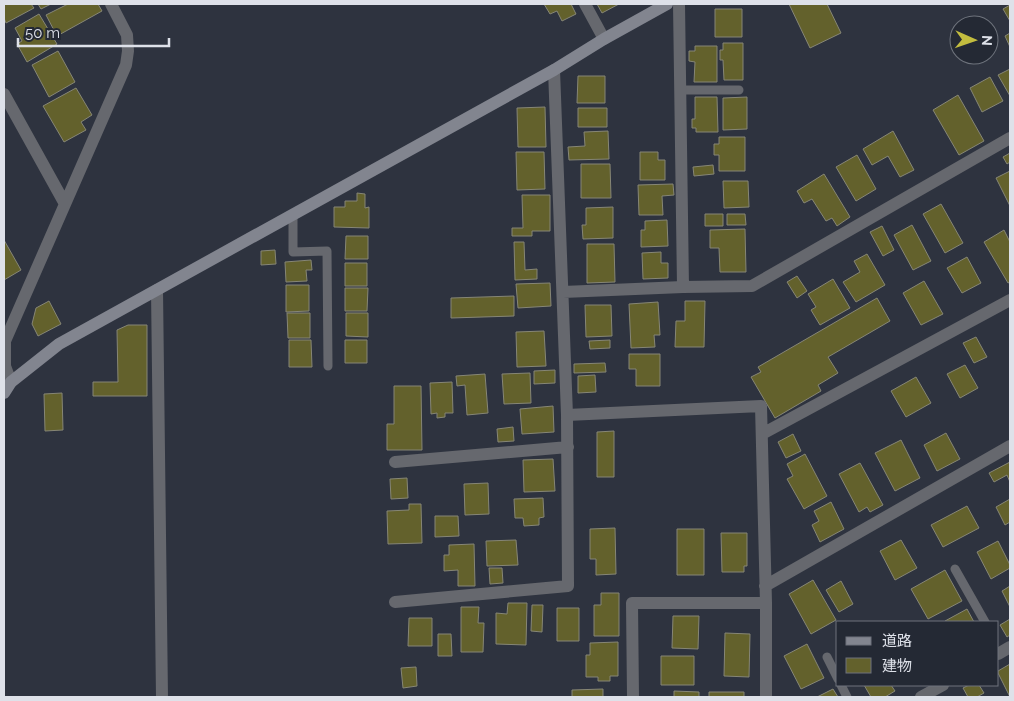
<svg xmlns="http://www.w3.org/2000/svg" width="1014" height="701" font-family="Raleway,'Noto Sans JP',sans-serif">
<style>
.building{fill:#63612c;stroke:#868676}
.lines{fill:none;stroke-linecap:round;stroke-linejoin:round}
.lane{stroke:#66686e;stroke-width:9}
.street{stroke:#66686e;stroke-width:12}
.secondary{stroke:#82858f;stroke-width:12}
</style>
<rect width="100%" height="100%" fill="#2e333f"/>
<path class="building" d="M4 4H31L34 8 6 23 4 18Z
M38 4H51L41 9Z
M68 4H98L102 11 57 36 46 15Z
M544 4H571L576 14 562 21 557 11 550 14Z
M597 4H619L602 13Z
M789 4H827L841 33 810 48Z
M1010 5V21L1003 9Z
M715 9H742V37H715Z
M39 14 57 44 27 62 17 44 22 41 15 28Z
M1010 33V47L1005 36Z
M723 43H743V80H724L723 60H720V50H723Z
M695 46H717V82H694L695 62 689 61V51H695Z
M58 51 75 82 49 97 32 65Z
M1010 69V96L998 75Z
M578 76H605V103H577Z
M990 77 1003 101 982 112 970 88Z
M76 88 92 115 81 122 86 130 64 142 43 106Z
M958 95 984 141 959 155 933 110Z
M695 97H717L718 132H696V128H692V119H695Z
M747 97V129L723 130V98Z
M545 107 546 147H518L517 108Z
M578 108H607V127H578Z
M608 131 609 159 569 160 568 147 585 146 584 132Z
M893 131 914 170 900 177 888 156 872 165 863 149Z
M719 137H745V171H719V155H714V144H719Z
M516 152H544L545 189 517 190Z
M640 152H658V160H665V180H640Z
M1010 153V162L1007 164 1003 157Z
M857 155 876 189 856 201 836 167Z
M581 164H610L611 198H581Z
M713 165 714 174 694 176 693 167Z
M1010 171V206L996 178Z
M824 174 850 217 837 226 832 218 826 221 812 199 804 203 797 191Z
M723 181H748L749 207 724 208Z
M673 184 674 195 662 196 663 215H639L638 185Z
M357 193 365 194V208L369 207V228L334 227V207H345V201H357Z
M522 195H550V231H532V236H512V228H523Z
M941 204 963 243 945 253 923 214Z
M613 207V238L583 239 582 225H586V208Z
M705 214H723V226H705Z
M727 214H745L746 225H727Z
M667 220 668 246 641 247V230H645V221Z
M912 225 931 261 913 270 894 235Z
M882 226 894 250 883 256 870 232Z
M745 229 746 272H720L719 248H710V230Z
M1004 230 1010 242V282L1008 283 984 242Z
M346 236H368V259H345Z
M4 240 21 270 4 280Z
M514 242H524L525 270 537 269V279L515 280Z
M587 244H614L615 282 587 283Z
M275 250 276 264 261 265V251Z
M661 252V263H668V278L643 279 642 253Z
M867 254 885 285 856 302 843 282 860 272 854 261Z
M967 257 981 283 962 293 947 268Z
M311 260 312 270H306L307 281 286 282 285 262Z
M345 263H367V286H345Z
M797 276 807 291 797 298 787 282Z
M833 279 850 308 820 325 811 310 816 307 808 294Z
M924 281 943 314 921 325 903 293Z
M550 283 551 306 518 308 516 284Z
M286 285H309V311L286 312Z
M345 288H368L367 311H345Z
M514 296V316L451 318V298Z
M877 298 890 321 828 357 838 373 818 385 821 391 775 418 751 377 761 372 758 367Z
M49 301 61 324 38 336 32 324 36 308Z
M685 301H705L704 347H675L676 321H685Z
M658 302 660 335H654L655 347 631 348 629 304Z
M585 305H611L612 336 586 337Z
M287 313H310V338H288Z
M346 313H368V337L346 336Z
M128 325H147V396H93V382H118L117 330Z
M544 331 546 366 517 367 516 332Z
M976 337 987 357 974 363 963 343Z
M289 340H311L312 367H289Z
M345 340H367V363H345Z
M610 340V348L590 349 589 341Z
M629 354H660V386H636V369H629Z
M605 363 606 372 574 373V364Z
M965 365 978 388 960 398 947 374Z
M555 370V383L534 384V371Z
M530 373 531 403 504 404 502 374Z
M485 374 488 413 467 415 465 385 457 386 456 376Z
M595 375 596 392 578 393V376Z
M916 377 931 403 906 417 891 391Z
M452 382 453 413H445V417L437 418V413L431 414 430 383Z
M394 386H421L422 450H387V424H394Z
M62 393 63 430 45 431 44 394Z
M553 406 554 432 522 434 520 409Z
M513 427 514 441 498 442 497 429Z
M614 431V477H597V432Z
M946 433 960 459 937 471 924 445Z
M793 434 801 451 786 458 778 442Z
M901 440 920 478 895 491 875 453Z
M805 454 827 496 804 509 787 479 793 476 787 464Z
M553 459 555 491 524 492 523 460Z
M1010 462V482L1007 475 994 482 989 473Z
M860 463 883 505 870 512 867 507 859 512 839 474Z
M407 478 408 498 391 499 390 479Z
M488 483 489 514 465 515 464 484Z
M543 498 544 517 539 518V525L524 526 523 518H515L514 499Z
M1010 499V522L1005 525 996 507Z
M831 502 844 529 820 542 812 525 819 521 814 511Z
M409 504H421L422 543 388 544 387 511 409 510Z
M967 506 979 528 943 547 931 525Z
M435 516H458L459 536 435 537Z
M615 528 616 574 596 575V559H590V529Z
M677 529H704V575H677Z
M721 533H747V566H744V572H722Z
M516 540 518 565 487 566 486 541Z
M901 540 917 568 895 580 880 551Z
M998 541 1010 565V568L991 579 977 552Z
M474 544 475 586H458V570L444 571V555H449V545Z
M489 568H502L503 583 490 584Z
M945 570 962 601 928 619 911 589Z
M813 580 836 620 811 634 789 594Z
M841 581 853 604 839 612 826 590Z
M1010 586V607L1002 591Z
M601 593H619V636H594V605H601Z
M508 603H527L526 645 496 644V613L507 614Z
M532 605H543L542 632 531 631Z
M461 607H479L478 623H484L483 652H461Z
M557 608H579V641H557Z
M967 609 974 622H946L945 621Z
M673 616H699L698 649 672 648Z
M409 618H432V646H408Z
M1010 619V635L1007 637 1000 625Z
M725 633 750 634 749 677 724 676Z
M438 634H451L452 656H438Z
M618 642V676H610V681H598V677H586V655H590V643Z
M807 644 824 678 801 689 784 656Z
M661 656H694V685H661Z
M1010 664V697L998 673V671Z
M416 667 417 686 403 688 401 668Z
M864 685H891L895 691 885 697H871Z
M969 685H979L984 693 977 697H968L963 688Z
M603 689V697H572V690Z
M833 689 838 697H817Z
M674 691 699 692V697H674Z
M709 692H744V697H709Z"/>
<g class="lines">
<path class="lane" d="M680 90H739
M293 215V252L327 251 328 366
M955 569 985 622
M827 657 838 679
M841 685 847 697"/>
<path class="street" d="M585 4 604 39
M679 4 683 287 752 286 1010 138
M554 70 567 415 761 406 766 603V697
M4 94 65 204
M157 290 162 697
M563 292 683 287
M11 382 5 366V341L126 65 128 51 127 35 111 4
M762 434 1010 300
M395 462 568 447
M765 586 1010 446
M395 602 568 586 567 415
M998 654 1010 647
M633 697 632 603H766
M921 697 943 685"/>
<path class="secondary" d="M4 393 11 382 59 344 554 70 604 39 667 4"/>
</g>
<rect width="1014" height="701" fill="none" stroke="#dee1e9" stroke-width="10"/>
<rect x="836" y="621" width="162" height="65" fill="#242934" stroke="#6e737c"/>
<rect x="846" y="637" width="25" height="8" fill="#82858f" stroke="#6e737c"/>
<text x="882" y="646" font-size="15" fill="#dee1e9">道路</text>
<rect x="846" y="658" width="25" height="15" fill="#63612c" stroke="#6e737c"/>
<text x="882" y="671" font-size="15" fill="#dee1e9">建物</text>
<g transform="translate(974 40) rotate(92)"><circle r="24" fill="#242934" stroke="#6e737c"/>
<path d="M0-4L9 19L0 12L-9 19Z" fill="#c3bd3f"/>
<text y="-8" font-size="14" font-weight="bold" text-anchor="middle" fill="#dee1e9">N</text>
</g>
<path d="M18 38v8h151v-8" fill="none" stroke="#dee1e9" stroke-width="2.5"/>
<text x="25" y="38" font-size="15" fill="#dee1e9" stroke="#242934" stroke-width="4" paint-order="stroke">50 m</text>
</svg>
